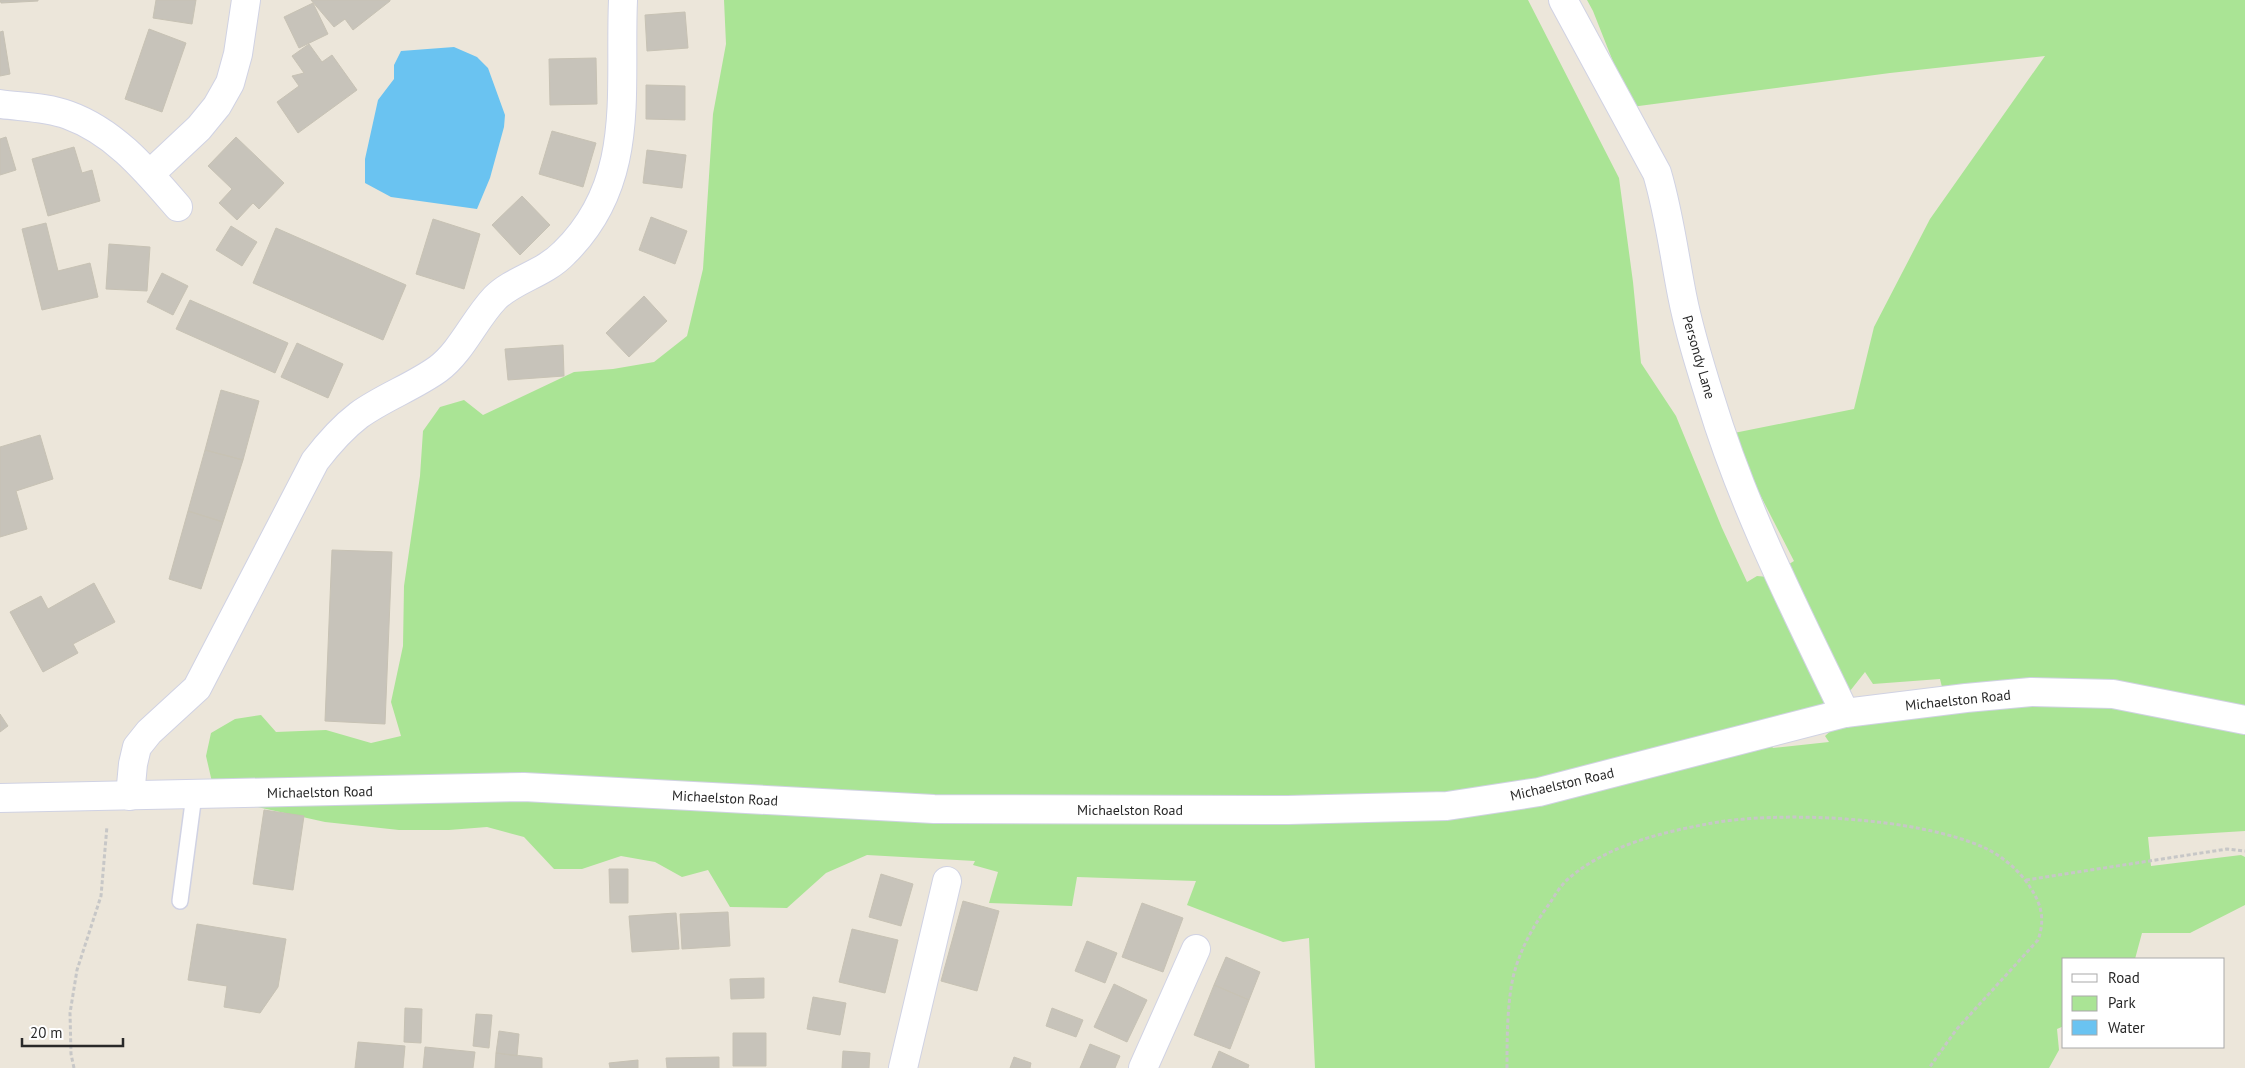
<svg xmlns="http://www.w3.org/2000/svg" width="2245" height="1068" font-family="'PT Sans',sans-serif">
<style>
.green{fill:#aae495}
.water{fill:#6ac3f1}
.building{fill:#c7c3ba;stroke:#c7c2b4}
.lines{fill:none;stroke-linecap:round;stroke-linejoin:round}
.lane-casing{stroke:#d0d2e3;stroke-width:18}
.street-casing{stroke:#d0d2e3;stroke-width:30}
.secondary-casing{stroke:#d0d2e3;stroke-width:30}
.path{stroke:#c7c7c7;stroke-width:3;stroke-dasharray:4 2.5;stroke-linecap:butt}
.lane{stroke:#fff;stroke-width:15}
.street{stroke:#fff;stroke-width:28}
.secondary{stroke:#fff;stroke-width:28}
.labels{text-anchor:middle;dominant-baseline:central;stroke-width:4.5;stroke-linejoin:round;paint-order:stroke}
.street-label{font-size:14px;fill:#292929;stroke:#fff}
</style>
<rect width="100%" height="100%" fill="#ece6da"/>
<path class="green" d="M724 0H1528L1619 178 1633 282 1641 363 1676 416 1722 528 1747 582 1757 576 1768 577 1794 561 1729 434 1854 409 1874 327 1930 219 2045 56 1890 73 1631 107 1593 11 1587 0H2245V712L2091 683 2040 678 1966 693 1942 687 1940 679 1873 684 1865 672 1850 691 1822 707 1758 725 1773 748 1829 742 1825 736 1835 727 2040 697 2245 729V831L2148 837 2151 866 2241 855 2245 857V905L2190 933H2142L2135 959H2064V1026L2057 1029 2059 1050 2049 1068H1315L1309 938 1283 942 1187 905 1196 881 1077 877 1072 906 989 903 998 872 973 865 975 861 867 855 826 873 787 908 730 907 708 870 682 877 655 862 621 856 582 869H554L524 837 487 827 449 830H399L325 822 239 803 212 782 206 756 211 733 235 719 261 715 276 732 326 730 371 743 401 736 391 702 403 646 404 586 420 476 423 431 440 407 464 400 483 415 574 372 613 369 654 362 687 336 703 269 713 114 726 44Z"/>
<path class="water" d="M454 47 477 57 488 68 505 115 504 127 490 178 477 209 391 197 365 183V159L378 100 394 79V65L401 51Z"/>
<path class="building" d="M0 0H38V1L1 3Z
M156 0H196L192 24 153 18Z
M311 0H390V1L353 30 345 19 334 27Z
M313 3 328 34 299 48 284 17Z
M685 12 688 48 647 51 645 15Z
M149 29 186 43 162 112 125 99Z
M3 31 10 74 0 76V32Z
M309 44 322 62 332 55 357 90 298 133 277 102 299 86 292 76 304 73 292 56Z
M596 58 597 104 550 105 549 59Z
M646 85 685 86V120L646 119Z
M552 131 596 143 583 187 539 174Z
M6 137 16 170 0 175V139Z
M236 137 284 183 259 209 253 203 237 220 219 203 232 189 208 166Z
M74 147 82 173 92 170 100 201 48 216 32 159Z
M647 150 686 155 682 188 643 183Z
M522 196 550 225 520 255 492 225Z
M651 217 687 231 675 264 639 250Z
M433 219 480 234 464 289 416 274Z
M46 223 58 271 90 263 98 297 42 310 22 229Z
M231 226 257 242 242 266 216 250Z
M276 228 406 285 383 340 253 283Z
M109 244 150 247 147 291 106 289Z
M162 273 188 286 173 315 147 302Z
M644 296 667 321 629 357 606 333Z
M190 300 288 343 275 373 176 329Z
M297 343 343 364 328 398 281 377Z
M563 345 564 376 508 380 505 349Z
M221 390 259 401 243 460 205 450Z
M40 435 53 479 16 491 27 529 0 537V447Z
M205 450 243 460 223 522 188 511Z
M188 511 223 522 201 589 169 579Z
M332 550 392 552 385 724 325 721Z
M94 583 115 622 73 644 78 653 43 672 10 612 41 596 48 609Z
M0 714 8 726 0 732Z
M264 810 304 816 293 890 253 884Z
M609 869H628V903H610Z
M881 874 913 884 901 926 869 917Z
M963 901 999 911 977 991 941 981Z
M1142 903 1183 918 1163 972 1122 957Z
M728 912 730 946 682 949 680 914Z
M676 913 679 949 632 952 629 916Z
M197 924 286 939 278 987 260 1013 224 1007 227 986 188 980Z
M852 929 898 940 885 993 839 982Z
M1087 941 1117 953 1105 983 1075 971Z
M1226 957 1260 972 1249 1000 1214 985Z
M764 978V998L731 999 730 979Z
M1114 984 1147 1000 1127 1042 1094 1027Z
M1214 985 1249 1000 1230 1049 1194 1035Z
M813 997 846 1003 840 1035 807 1029Z
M405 1008 422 1009 421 1043 404 1042Z
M1052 1008 1083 1020 1076 1037 1046 1026Z
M476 1014 492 1015 489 1048 473 1046Z
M499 1031 519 1034 517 1056 496 1053Z
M733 1033H766V1066H733Z
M358 1042 405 1046 403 1068H355Z
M1090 1044 1120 1056 1115 1068H1080Z
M425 1047 475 1052 473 1068H423Z
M843 1051 870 1053 869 1068H842Z
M1219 1051 1249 1065 1248 1068H1212Z
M496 1053 542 1058V1068H495Z
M719 1057V1068H667L666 1058Z
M1014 1057 1031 1063 1030 1068H1010Z
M638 1060V1068H610L609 1063Z"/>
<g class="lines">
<defs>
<path id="lane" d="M180 901 194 795"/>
<path id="street" d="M1563 0 1657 173C1669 213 1674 254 1682 295 1689 331 1700 366 1711 401 1744 510 1796 611 1845 713
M0 104C22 107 47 107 68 115 115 132 146 170 178 207
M150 174 199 128 217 106 230 83 238 54 246 0
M130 796 133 764 137 747 149 732 197 688 315 461C328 444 342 428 359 415 384 397 413 387 438 369 462 351 474 320 495 298 514 279 544 274 564 253 637 182 619 92 623 0
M903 1068 947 881
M1143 1068 1196 949"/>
<path id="secondary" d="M0 798 524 787 934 809 1288 810 1447 806 1539 792 1845 713 1966 698 2031 692 2113 694 2245 720"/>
</defs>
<use href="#lane" class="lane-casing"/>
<use href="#street" class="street-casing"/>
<use href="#secondary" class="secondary-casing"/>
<path class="path" d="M2026 880 2227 849 2245 851
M74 1068 71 1054 70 1013 77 970 101 896 107 826
M1507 1068C1507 1040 1507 996 1515 970 1522 946 1535 923 1550 903 1555 895 1561 885 1568 879 1606 846 1659 833 1707 824 1779 810 1918 817 1985 848 2002 856 2020 871 2030 887 2042 905 2045 920 2038 940L1956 1030 1929 1068"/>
<use href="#lane" class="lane"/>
<use href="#street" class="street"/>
<use href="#secondary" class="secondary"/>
</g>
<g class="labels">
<g class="street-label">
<text transform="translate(1699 357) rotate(74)">Persondy Lane</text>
<text transform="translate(1958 700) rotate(-6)">Michaelston Road</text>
<text transform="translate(1562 784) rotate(-13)">Michaelston Road</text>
<text transform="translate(320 792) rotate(-1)">Michaelston Road</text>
<text transform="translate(725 798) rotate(3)">Michaelston Road</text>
<text x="1130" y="810">Michaelston Road</text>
</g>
</g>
<rect x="2062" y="958" width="162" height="90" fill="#ffffff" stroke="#a9a9a9"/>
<rect x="2072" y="974" width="25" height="8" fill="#ffffff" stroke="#a9a9a9"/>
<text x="2108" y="983" font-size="15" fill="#292929">Road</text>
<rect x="2072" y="996" width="25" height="15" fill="#aae495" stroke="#a9a9a9"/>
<text x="2108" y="1008" font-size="15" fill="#292929">Park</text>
<rect x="2072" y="1020" width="25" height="15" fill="#6ac3f1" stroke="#a9a9a9"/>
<text x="2108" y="1033" font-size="15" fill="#292929">Water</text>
<path d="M22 1038v8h101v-8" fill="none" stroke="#292929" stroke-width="2.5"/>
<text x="30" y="1038" font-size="15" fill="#292929" stroke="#ffffff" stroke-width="4" paint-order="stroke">20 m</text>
</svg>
